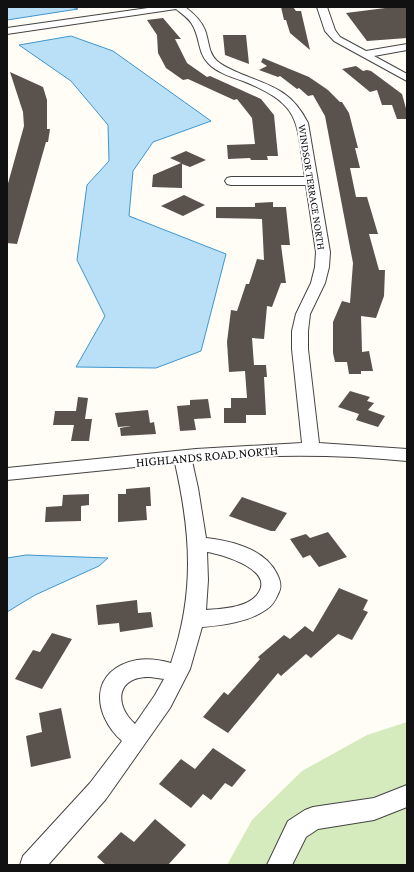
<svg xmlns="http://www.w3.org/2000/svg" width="414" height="872" font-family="'Crimson Pro',serif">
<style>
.green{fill:#d5ebbd}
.water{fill:#b9e0f7;stroke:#3f96cf}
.building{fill:#5a524d}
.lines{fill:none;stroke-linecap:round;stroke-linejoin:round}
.minor-casing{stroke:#444;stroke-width:2}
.minor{fill:#fff;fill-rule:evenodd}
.labels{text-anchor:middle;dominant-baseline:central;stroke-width:4;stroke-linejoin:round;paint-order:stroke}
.far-street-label{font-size:11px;fill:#111;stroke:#fff}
.street-label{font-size:13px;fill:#111;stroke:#fff}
</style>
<rect width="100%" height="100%" fill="#fffdf5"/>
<path class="green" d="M407 722V865H227L252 820 302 771 367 735Z"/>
<path class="water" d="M7 7H72L78 9 7 20Z
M71 36 113 51 211 121 153 142 133 171 129 216 226 254 201 351 156 368 76 367 105 316 77 260 87 185 109 161 108 125 71 81 19 45Z
M26 555 108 558 99 566 35 595 7 612V558Z"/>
<path class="building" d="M281 7H293L296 11H301L310 50 290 33 286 20H284Z
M393 7H407V38L367 41 346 13Z
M163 18 181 39H175L187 63 207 77 210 76 261 99 274 115 278 156H267L268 160H251L250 158 228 159 227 145 255 144 252 118 237 99 234 100 188 79 183 80 166 68 158 53 157 35 147 20Z
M223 35H246L249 64 225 55Z
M263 58 309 77 328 90 340 102H342L349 113 358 148H355L360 168H350L356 197H367L378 234H369L379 270H385L384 296 376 318 361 316 362 352 369 351 373 371H361V374H349L347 362H335L333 353V322L342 301 350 303 353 263 325 116 313 95 308 96 299 88 297 89 280 76 278 77 259 70 267 66 261 62Z
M356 66 363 71 367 70 371 71 402 94 407 112V119H397L392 105H382L377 90 370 92 342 69Z
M10 72 43 87 47 100V129H50L48 142H46L17 244 7 243V187L24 126 23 112Z
M186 151 206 160 190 167 182 164V188L152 187 153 175 181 163 170 158Z
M184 195 205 205 183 216 161 206Z
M273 202V207H286L290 245H281L286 283H281L272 307 267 306 264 339 252 338 254 365H266L267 377H264L266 415H246V423H224V408H231V398H247L245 371 229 372 227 342 231 310 237 311 246 284H249L257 259 264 260 262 219 216 218V207H255V203Z
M350 391 370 397 367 401 374 403 368 410 385 416 378 427 356 420 359 414 338 407Z
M78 397 88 398 85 419H92L89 441H71L74 425H53L55 411H76Z
M208 399 211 418 194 419 196 430 180 431 177 406 190 405V400Z
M148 410 150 423 154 422 156 434 121 436 120 428 131 426 118 427 115 413Z
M150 487 151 506H146L147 520 118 522V494H126V489Z
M89 494V505L81 506V521L45 522 46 507 62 506 63 495Z
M242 497 287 513 275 531H271L229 516Z
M328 532 347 557 319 567 310 555 303 558 290 539 306 534 310 538Z
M339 588 368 600 363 610 368 612 352 640 338 634 311 658 306 654 281 676 278 673 228 733 203 717 224 692 228 695 260 659 258 657 284 635 290 639 305 626 313 632Z
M137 600 138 613 151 612 153 627 120 632 119 623 98 625 96 605Z
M52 633 72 639 42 689 15 679 33 650 40 652Z
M61 708 71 758 31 767 26 736 42 732 39 713Z
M213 748 246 770 232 787 225 783 211 800 203 794 191 808 159 784 181 759 195 769Z
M155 819 186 845 168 865H106L97 857 121 832 134 842Z"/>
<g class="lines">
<defs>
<path id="minor" d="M155 7H185C193 13 201 20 205 30 209 40 208 53 217 61 224 67 233 70 241 74 272 86 292 91 308 123L330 252 329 267 325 283 310 314 308 331V349L319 443 407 449V461C335 454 264 454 192 461L198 488 206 538C232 541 265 549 277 574 280 580 282 586 279 592 276 599 273 605 267 609 249 622 224 625 202 627L190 669 170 708 106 799 48 865H20L23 856 90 783 122 741C91 713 90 669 137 660 149 658 160 660 171 663 195 593 191 534 175 463L7 480V468L196 449 302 443 292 349V331L296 314 311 283 315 267 316 252 306 185H231L227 184 225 181 227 178 231 177H305C296 120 302 105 243 81 231 77 216 72 208 63 198 53 200 38 193 26 190 19 182 14 176 9L7 34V28ZM207 552C221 554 273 569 259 592 250 608 222 609 206 610L208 580ZM150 677 164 679 155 695 135 724C113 704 117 676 150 677Z
M317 7H327L335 30 340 37 366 51 407 44V50L374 56 407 74V81L334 41 325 31Z
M407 785V807L374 820 318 829 306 837 292 865H267L288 821 305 810 313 807 374 798Z"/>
</defs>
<use href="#minor" class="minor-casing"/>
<use href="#minor" class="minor"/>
</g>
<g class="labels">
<g class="far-street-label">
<text transform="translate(312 187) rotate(81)">WINDSOR TERRACE NORTH</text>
</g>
<g class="street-label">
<text transform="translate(207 456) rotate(-5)">HIGHLANDS ROAD NORTH</text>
</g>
</g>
<rect width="414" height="872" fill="none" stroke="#111111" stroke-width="16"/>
</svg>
